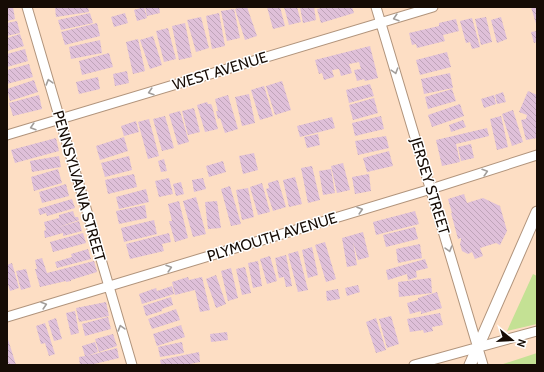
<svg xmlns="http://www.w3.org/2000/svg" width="544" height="372" font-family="Cabin,sans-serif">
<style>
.green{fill:#c4e194}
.building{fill:url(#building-back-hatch)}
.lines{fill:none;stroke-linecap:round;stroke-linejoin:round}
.minor-casing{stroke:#b1947c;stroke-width:11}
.tertiary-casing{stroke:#b1947c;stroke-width:13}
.minor{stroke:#fff;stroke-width:9}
.tertiary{stroke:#fff;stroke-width:11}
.oneway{stroke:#a29e9b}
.labels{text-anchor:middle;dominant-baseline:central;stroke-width:3;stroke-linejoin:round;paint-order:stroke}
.street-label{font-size:15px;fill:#160c05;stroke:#fff}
</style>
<defs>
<pattern id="building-back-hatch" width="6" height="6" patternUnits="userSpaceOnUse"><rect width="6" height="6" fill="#dfc0d9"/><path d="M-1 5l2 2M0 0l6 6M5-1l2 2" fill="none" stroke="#bfa4b9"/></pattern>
</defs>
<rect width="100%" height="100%" fill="#fddec4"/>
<path class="green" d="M533 274 537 276V324L507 331Z
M537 353V365H500Z"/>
<path class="building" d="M13 7 15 19 7 21V8Z
M55 7H88L89 12 56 17Z
M144 7 147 18 137 21 134 10Z
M145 7H159L160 13 147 16Z
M241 7H247L257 36 245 40 235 9Z
M267 7H280L285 26 273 29Z
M284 7H297L301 22 289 25Z
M300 7H314L316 20 303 23Z
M325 7H352L354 13 321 23 317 9Z
M531 7H537V27Z
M234 9 240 38 227 41 221 11Z
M90 13 93 23 61 30 58 20Z
M125 13 128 23 114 27 111 17Z
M219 13 225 46 212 49 206 16Z
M201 17 209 48 196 52 187 20Z
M486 17 492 42 481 45 475 19Z
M501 17 507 39 497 43 491 20Z
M472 18 480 47 472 49 470 42 466 43 460 21Z
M456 19 459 31 443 35 445 41 417 48 416 44 412 45 409 33 439 26V23Z
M17 21 20 33 7 36V23Z
M97 23 100 36 65 45 61 32Z
M185 23 192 57 179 60 172 26Z
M168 28 176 59 164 62 156 31Z
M537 31V42L534 43 531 32Z
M20 34 24 46 7 51V38Z
M153 36 162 65 150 69 140 40Z
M138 39 145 71 133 74 126 42Z
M100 40 102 53 71 59 69 47Z
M370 46 378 78 365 81 364 79 357 81 354 70 361 69 359 62 349 64 352 73 341 76 339 69 332 70 334 77 324 80 322 73 319 74 315 60Z
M25 49 28 61 7 67V54Z
M447 52 451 67 420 75 416 60Z
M109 53 113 67 82 75 79 61Z
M29 64 33 77 7 84V70Z
M127 71 129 83 115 86 113 74Z
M450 73 453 88 424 94 421 79Z
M98 77 100 89 79 94 76 82Z
M34 80 38 92 10 101 7 89Z
M282 81 291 110 275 115 266 86Z
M370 84 374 96 349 103 346 90Z
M264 86 273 116 260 120 251 90Z
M452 89 456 101 428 109 425 97Z
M528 91 537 95V138L526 140 521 120 526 119 527 115 519 112Z
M503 92 506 102 497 104 495 95Z
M249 94 255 123 242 126 235 97Z
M39 95 42 109 13 116 9 103Z
M228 95 238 129 225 133 220 118 218 119 216 111H218L215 99Z
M494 95 496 104 484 108 481 99Z
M374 98 378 113 353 120 349 105Z
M207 102 208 104H211L212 106 218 129 205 132 197 105Z
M460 104 464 116 432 127 428 115Z
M194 108 200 132 188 135 182 111Z
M513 110 523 142 512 146 502 114Z
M180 111 189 142 178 145 169 114Z
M165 116 174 148 162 151 153 119Z
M381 116 384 129 355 136 352 123Z
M501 116 508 147 497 150 490 119Z
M332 117 335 128 300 137 297 126Z
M149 119 159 156 148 159 138 122Z
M463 120 466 127 451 132 449 125Z
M136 121 139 132 124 136 121 126Z
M487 128 489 136 456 144 460 162 442 166 436 140Z
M318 134 320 145 307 148 304 137Z
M386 136 389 148 358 155 355 141Z
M124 137 128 151 100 160 96 146Z
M56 138 59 151 15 163 11 150Z
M471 144 474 158 461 161 458 147Z
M389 151 393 166 367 172 363 158Z
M254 153 258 170 243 174 239 156Z
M59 156 61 167 32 172 30 161Z
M129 156 132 170 105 177 101 163Z
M164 159 167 171 161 172 158 161Z
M223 161 226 172 209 177 206 166Z
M343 163 350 190 337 193 331 166Z
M312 166 320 200 308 203 301 168Z
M58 169 62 183 34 191 31 177Z
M331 169 335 193 323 195 319 171Z
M134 174 137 187 108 194 105 180Z
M369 174 371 191 355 194 352 177Z
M295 177 302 204 289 207 283 180Z
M169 178 173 194 159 197 155 181Z
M203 178 206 189 194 192 192 180Z
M278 180 286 207 273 211 266 189 269 188 268 183Z
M181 182 184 194 176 196 173 184Z
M262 183 270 212 258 215 250 187Z
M66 184 69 196 42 203 39 192Z
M230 186 241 224 231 226 221 189Z
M248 188 254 217 242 220 236 190Z
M146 189 149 202 119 209 116 197Z
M464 194 467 203 483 198 500 206 507 231 500 245 496 243 480 248 483 256 475 259 472 252 468 254 462 251 460 244 461 240V238L458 239 451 213H452L448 199Z
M196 197 206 234 193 237 183 201Z
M72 199 75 208 47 216 46 213 40 215 38 209Z
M179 201 188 238 175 242 169 221H172L168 204Z
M217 201 221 228 208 229 205 202Z
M145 205 147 218 119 224 116 211Z
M73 211 75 217H78L79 220 56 228 79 221 82 231 63 236V233L45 238 44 231 46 230 44 222 59 218V215Z
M415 211 419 224 376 235 373 222Z
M154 220 157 234 124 242 121 228Z
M415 227 418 239 386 247 383 235Z
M363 232 369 257 358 260 353 242 357 265 347 267 342 238Z
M83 233 86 243 53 252 50 242Z
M169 233 171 242 162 244 164 251 130 259 126 244Z
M325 242 336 279 326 282 315 245Z
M420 244 422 258 398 263 396 249Z
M312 247 318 275 308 278 302 250Z
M88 249 91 259 57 268 55 262 72 257 71 254Z
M298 251 308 290 298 292 288 254Z
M286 255 292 286 286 287 284 277 279 278 275 258Z
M270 256 277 281 267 284 260 259Z
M42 258 47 273 94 261 97 272 71 280V281L66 282V281L40 287 35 269H37L35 260Z
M425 259 428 268 416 271 417 277 408 280 407 274 388 280 386 270Z
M258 261 262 286 253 288 248 263Z
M12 263 19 288 10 291 7 281V265Z
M245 267 251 293 242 295 236 269Z
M231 268 238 298 228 301 221 271Z
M26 269 31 287 21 290 16 271Z
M216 275 226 304 216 308 206 279Z
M188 277 189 280 202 277 210 310 200 312 195 290 175 295 172 282Z
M431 278 432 293 399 297 398 282Z
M358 285 360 292 347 296 345 288Z
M172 286 174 294 142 304 139 294 156 288 157 291Z
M338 289 340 299 327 301 326 291Z
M437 292 442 308 421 314V311L410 314 407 303 418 300V298Z
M171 297 173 305 162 309V311L146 316 143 306Z
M106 302 109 316 79 322 76 308Z
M176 309 180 320 152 329 148 319Z
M75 311 79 333 71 335 66 313Z
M440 313 443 325 432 327 433 331 424 333 423 330 410 332 407 319Z
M391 316 399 344 387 348 379 319Z
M108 317 111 329 85 336 82 324Z
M56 318 62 339 54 341 48 321Z
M376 318 386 350 376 353 366 322Z
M45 323 55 354 49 356 45 343 41 344 36 326Z
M181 325 185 337 157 346 153 334Z
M227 332 228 340 211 342 210 334Z
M113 334 117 346 99 352 95 339Z
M7 336 16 365H7Z
M95 342 98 352 87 356 117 348 119 358 90 365H80L79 357 85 356 82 346Z
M182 342 184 353 160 357 158 347Z
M199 352 200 362 185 365H161L160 360Z"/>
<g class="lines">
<defs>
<path id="minor" d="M27 7 132 365
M376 7 483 365
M7 135 433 7
M7 317 431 189 537 155
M414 365 537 331"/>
<path id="tertiary" d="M470 365 537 212"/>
</defs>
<use href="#minor" class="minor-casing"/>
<use href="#tertiary" class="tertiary-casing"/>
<use href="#minor" class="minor"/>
<use href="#tertiary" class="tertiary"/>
</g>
<defs><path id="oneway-chevron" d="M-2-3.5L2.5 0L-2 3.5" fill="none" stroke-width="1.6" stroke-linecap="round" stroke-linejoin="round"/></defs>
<g class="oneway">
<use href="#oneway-chevron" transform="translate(396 18) rotate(163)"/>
<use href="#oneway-chevron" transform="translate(395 71) rotate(73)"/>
<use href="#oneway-chevron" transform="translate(49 82) rotate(-106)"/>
<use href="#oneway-chevron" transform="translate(151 92) rotate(163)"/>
<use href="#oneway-chevron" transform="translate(33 127) rotate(163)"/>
<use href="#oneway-chevron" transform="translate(485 172) rotate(-17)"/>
<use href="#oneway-chevron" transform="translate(360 210) rotate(-17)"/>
<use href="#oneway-chevron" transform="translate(449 249) rotate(74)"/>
<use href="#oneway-chevron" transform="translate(169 268) rotate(-17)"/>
<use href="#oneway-chevron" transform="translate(44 305) rotate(-17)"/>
<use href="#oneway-chevron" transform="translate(121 328) rotate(-106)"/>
</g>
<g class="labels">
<g class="street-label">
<text transform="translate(220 71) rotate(-17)">WEST AVENUE</text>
<text transform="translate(79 186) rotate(74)">PENNSYLVANIA STREET</text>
<text transform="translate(430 186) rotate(73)">JERSEY STREET</text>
<text transform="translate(272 237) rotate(-17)">PLYMOUTH AVENUE</text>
</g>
</g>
<rect width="544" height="372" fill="none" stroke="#160c05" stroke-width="16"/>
<g transform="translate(512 340) rotate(108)" stroke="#ffffff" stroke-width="3" paint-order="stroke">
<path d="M0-3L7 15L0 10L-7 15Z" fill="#160c05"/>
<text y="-6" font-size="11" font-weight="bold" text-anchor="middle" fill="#160c05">N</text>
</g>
</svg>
